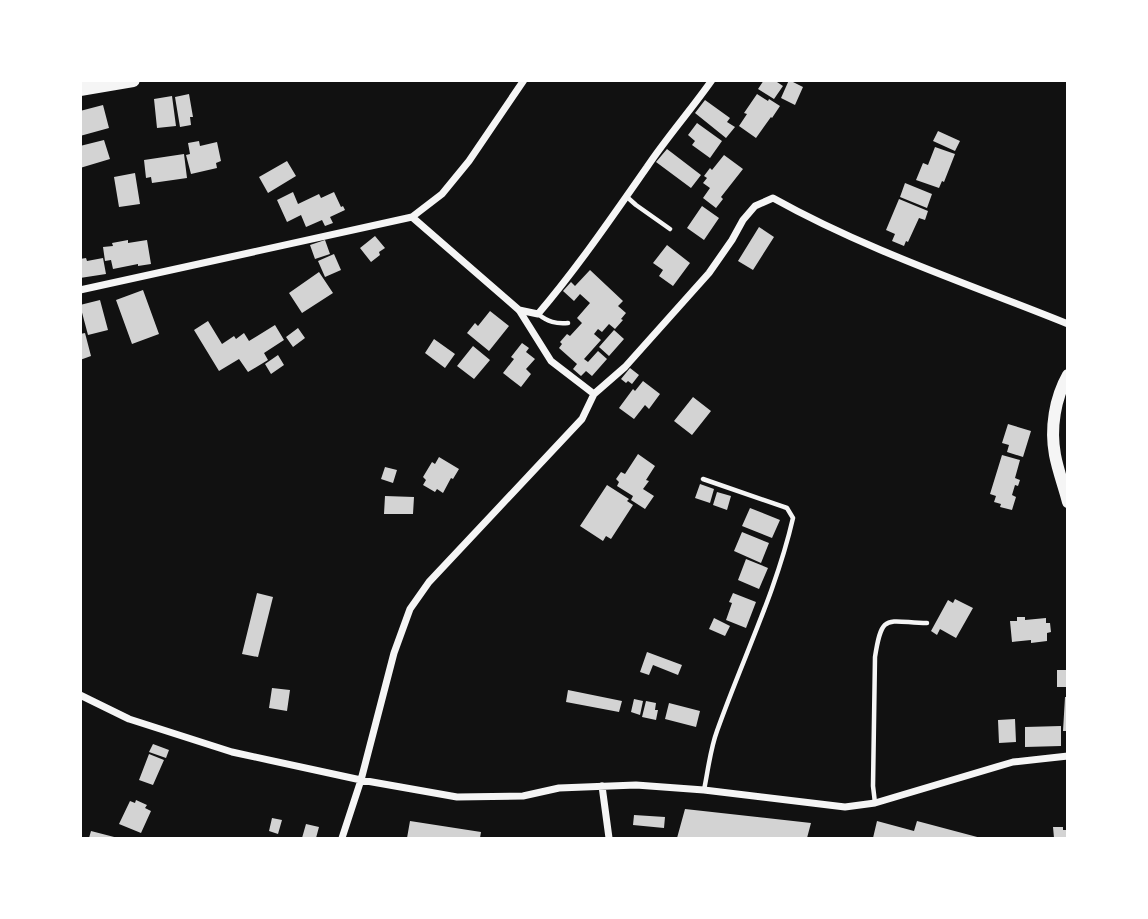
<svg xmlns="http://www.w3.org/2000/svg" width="1148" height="919" font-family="Signika,sans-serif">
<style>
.building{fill:#d3d3d3}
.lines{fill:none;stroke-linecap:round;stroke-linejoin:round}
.service{stroke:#f5f5f5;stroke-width:4.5}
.minor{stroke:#f5f5f5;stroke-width:7}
.tertiary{stroke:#f5f5f5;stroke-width:12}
.secondary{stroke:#f5f5f5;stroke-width:14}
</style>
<rect width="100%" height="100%" fill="#111"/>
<path class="building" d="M764 80H774L783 86 774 99 758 89Z
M789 80 803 87 795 105 781 98Z
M189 94 193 117H190L191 125 180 127 175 97Z
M757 94 768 101 769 99 780 106 772 118 771 117 756 138 739 126 747 114 744 113Z
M172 96 176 126 157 128 154 99Z
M705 100 730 118 727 122 735 127 726 138 695 113Z
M103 105 109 128 80 136V111Z
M697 123 722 141 710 158 692 145 695 141 688 135Z
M938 131 960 141 955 151 933 141Z
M104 140 110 159 80 168V146Z
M199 141 200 146 217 142 221 161 216 163 217 168 191 174 186 155 190 154 188 143Z
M935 147 955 154 944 182 942 181 939 188 916 180 923 163 928 165Z
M667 149 701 175 691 188 656 162Z
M184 154 187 178 152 183 151 177 146 178 144 160Z
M724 155 743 169 721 197 723 199 716 208 703 198 710 188 703 183 707 178 704 176 710 168 712 170Z
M287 161 296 176 268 193 259 177Z
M135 173 140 204 119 207 114 177Z
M905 183 932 194 927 208 900 197Z
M293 192 298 204 319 194 321 198 334 192 341 207 343 206 345 210 330 217 333 223 325 226 322 220 306 227 301 215 287 222 277 200Z
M899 199 928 211 925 220 919 218 908 242 906 241 904 246 892 241 895 234 886 230Z
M702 206 719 218 704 240 687 228Z
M759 227 774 237 753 270 738 261Z
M375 236 385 248 379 252 380 255 371 262 360 248Z
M128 240V243L147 240 151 264 138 266V264L113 269 111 260 105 261 103 247 113 246 112 243Z
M325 240 330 254 315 259 310 245Z
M667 245 690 263 673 286 659 276 663 270 653 263Z
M334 254 341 270 325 277 318 261Z
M86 258 87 261 103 258 106 274 80 278V259Z
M590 270 623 301 618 306 626 313 621 319 623 320 615 329 609 324 602 332 598 329 594 334 601 340 584 359 588 362 598 351 607 359 592 376 586 371 581 376 573 369 577 364 559 348 562 344 560 342 567 334 570 336 582 323 577 318 590 303 580 294 574 301 563 291 571 282 575 286Z
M319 272 333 293 302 313 289 293Z
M143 290 159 334 132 344 116 300Z
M100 300 108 330 88 335 80 305Z
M490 311 509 326 489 351 467 333 475 323 478 326Z
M208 321 222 344 234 336 236 339 244 333 249 341 275 325 284 340 264 353 268 360 248 372 239 359 219 371 194 330Z
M298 328 305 338 293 347 286 337Z
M614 330 624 339 609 356 599 347Z
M85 333 91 356 80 360V334Z
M434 339 455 354 445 368 425 353Z
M522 343 529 348 526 352 535 359 526 369 531 374 521 387 503 373 514 359 511 357Z
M473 346 490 360 474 379 457 366Z
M278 355 284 365 271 374 265 364Z
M630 368 639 375 632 384 628 381 626 383 621 379Z
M643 381 660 394 649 409 645 405 634 419 619 408 633 389 635 391Z
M693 397 711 411 692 435 674 421Z
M1008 424 1031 431 1023 457 1007 452 1009 445 1002 443Z
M638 454 655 466 646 480 649 481 643 489 654 496 645 509 631 500 633 496 617 486 619 482 616 479 621 472 625 474Z
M1002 455 1020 460 1015 478 1020 480 1018 486 1015 485 1012 495 1016 497 1012 510 1000 507 1001 504 994 502 996 496 990 494Z
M439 457 459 469 453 479 451 478 443 493 437 489 435 492 423 485 426 480 423 477 432 462 435 464Z
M385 467 397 470 393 483 381 479Z
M700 484 714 489 710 503 695 498Z
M607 485 629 499 627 501 633 505 611 539 606 536 603 541 580 526Z
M717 492 731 496 727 510 713 505Z
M385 496 414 497 413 514H384Z
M750 508 780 520 772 538 742 526Z
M742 532 769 543 761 563 734 551Z
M746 559 768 568 759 589 738 580Z
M257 593 273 597 258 657 242 654Z
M733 593 756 602 746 628 726 620 732 603 729 602Z
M955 599 973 608 956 638 940 629 937 635 931 631 948 600 953 603Z
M1017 617H1025V620L1046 618V623H1050L1051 632 1047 633V641L1031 643V640L1012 642 1010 621H1017Z
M714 618 730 626 725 636 709 629Z
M647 652 682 665 678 675 653 665 649 675 640 672Z
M1057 670H1068V687H1057Z
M272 688 290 690 287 711 269 708Z
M568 690 622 701 619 712 566 702Z
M1065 697H1068V731H1063Z
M634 699 643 701 640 715 631 712Z
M646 701 656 703 655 710H658L656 720 642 717Z
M669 703 700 711 696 727 665 719Z
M1015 719 1016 742 999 743 998 720Z
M1061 726V746L1025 747V727Z
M153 744 169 750 166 758 149 752Z
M149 754 164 760 153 785 139 780Z
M136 800 147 805 145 808 151 811 141 833 119 824 130 801 135 803Z
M685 809 811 823 807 838H677Z
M634 815 665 817 664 828 633 825Z
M272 818 282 820 278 834 269 831Z
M410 821 481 832 480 838H407Z
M877 821 914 831 917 821 981 838H873Z
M306 824 319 827 316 838H302Z
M1053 827H1063V830H1068V838H1054Z
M91 831 118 838H89Z"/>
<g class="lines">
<path class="service" d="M627 197 636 205 670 229
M538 314C548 322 556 324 568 323
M703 479 787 508 793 518C776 592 742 660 717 731 710 750 708 771 704 790
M875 803 873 786 875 657C882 612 886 622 927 623"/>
<path class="minor" d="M412 217 519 310 551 361 594 394
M80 290 412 217 442 194 469 161 524 80
M519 310 538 314C578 267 612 217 647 167 667 137 691 110 712 80
M80 695 129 719 232 752 361 780 457 797 523 796 559 788 636 785 704 790 845 807 875 803 1013 762 1068 756
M602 786 609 838
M342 838 361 780 394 653 410 609 429 582 582 419 594 394 625 367 709 273 732 240 743 220 755 206 773 198C866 250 969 284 1068 324"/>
<path class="tertiary" d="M1068 375C1055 398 1050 428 1055 455 1058 471 1064 486 1068 502"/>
<path class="secondary" d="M80 89 133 80"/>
</g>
<rect width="1148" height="919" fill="none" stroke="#ffffff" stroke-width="164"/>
</svg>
